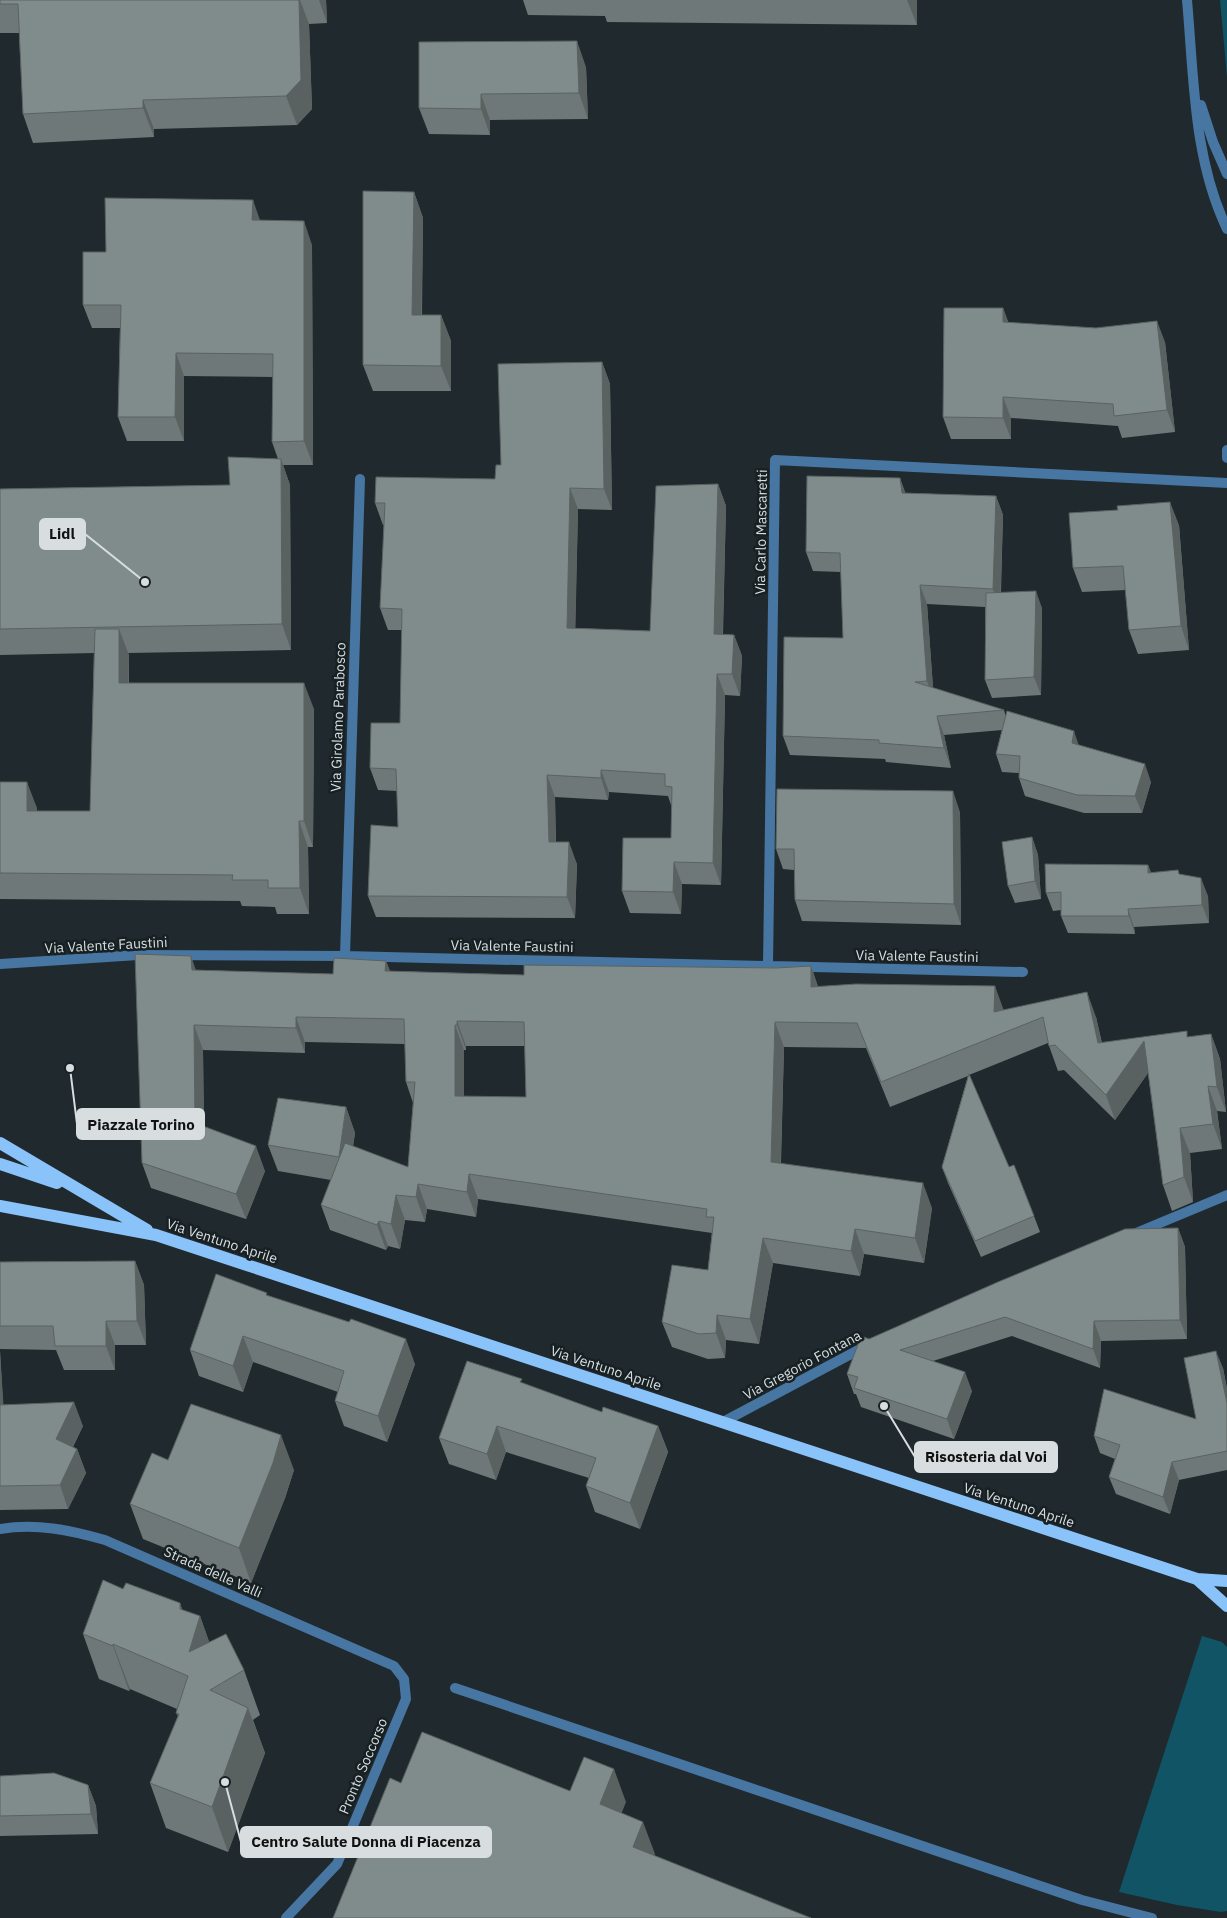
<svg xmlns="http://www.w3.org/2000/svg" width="1227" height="1918" font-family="'IBM Plex Sans',sans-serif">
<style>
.green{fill:#105466}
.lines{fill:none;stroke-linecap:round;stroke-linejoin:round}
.minor{stroke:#4776a2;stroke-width:10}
.primary{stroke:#8ac3f9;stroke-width:12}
.wall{fill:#6e7878;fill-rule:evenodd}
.shaded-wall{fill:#5a6261}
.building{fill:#808c8b;stroke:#5a6261;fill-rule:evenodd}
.labels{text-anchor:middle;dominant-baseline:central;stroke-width:5;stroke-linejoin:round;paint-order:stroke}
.street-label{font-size:14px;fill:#d8dee0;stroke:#172023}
.leader{fill:none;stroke:#d8dee0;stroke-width:2}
.callout-dot{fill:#d8dee0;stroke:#172023;stroke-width:2}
.callout{fill:#d8dee0;stroke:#d8dee0;stroke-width:2}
.callout-label{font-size:15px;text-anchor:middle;font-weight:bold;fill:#111}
</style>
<rect width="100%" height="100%" fill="#20292d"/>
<path class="green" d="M1220 0H1227V77Z
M1202 1636 1222 1642 1227 1647V1911L1221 1912 1177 1905 1119 1892Z"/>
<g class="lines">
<path class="minor" d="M1187 0C1194 77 1193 158 1227 229
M1201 105 1213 142 1227 174
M1227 450V458
M345 956 360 479
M0 964 138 955 345 956 1023 972
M768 966 775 460 1227 483
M1136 1233 1227 1195
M723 1422 866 1346
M0 1529C36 1523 70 1530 105 1540L394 1666 404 1679 406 1699 337 1864 286 1918
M455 1688 1082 1900 1152 1918"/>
<path class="primary" d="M0 1143 147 1230
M0 1164 57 1183
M0 1206 156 1235 1197 1579 1227 1581
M1197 1579 1227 1606"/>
</g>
<path class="wall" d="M0 0H326L327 23 309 24 312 109 297 125 154 129V137L33 143 23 114 19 33H0Z
M523 0H917V25L607 22 605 16 528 15Z
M586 67 588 119 490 120V135L429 134 419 108Z
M414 192 423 218 422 315H441L451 341V391H373L363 365Z
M260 220 312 245 313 465H283L290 485 291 650 128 653 129 655V683L314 709 313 847H308L309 914H277L275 907 242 906 240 901 0 899V782L37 808V811H90L94 653 0 655V489L230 485 278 459 272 442 273 377 184 376V441H127L118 417 120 328H92L83 305 106 252Z
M1003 308 1008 322 1165 342 1175 432 1122 438 1118 426 1011 418V439H951L943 417Z
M602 362 610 384 612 510 578 509 575 628 650 631 718 484 726 506 723 634 734 635 742 656 740 696 725 695 721 885 682 884 681 914 630 913 622 891 671 838V805L668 796 609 792 608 800 555 797 556 842 577 864 575 918 376 917 368 896 398 827 397 791 378 790 370 768 400 723 402 630H388L380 608 384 525H383L375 503 495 479 501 465Z
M900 478 905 493 996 496 1003 515 1001 592 1042 608 1041 695 992 698 985 680V607L927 604 933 688 1004 710 1006 717 1079 745 1151 782 1142 813H1084L1025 796 1019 778V773L1002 772 996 754 1002 730 944 735 951 768 886 762 885 759 790 755 783 736 843 638 841 572 813 571 806 552Z
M1179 525 1189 650 1138 654 1129 630 1126 590 1082 592 1073 568Z
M960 812 961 925 802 921 795 900 794 870 783 869 776 849Z
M1032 837 1038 855 1041 899 1015 903 1008 886Z
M1148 865 1151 873 1180 875 1208 896 1209 923 1134 927 1135 934 1068 933 1061 916V910L1053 911 1046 893Z
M386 961 390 971 524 975 811 966 818 987 1004 1010 1096 1017 1102 1043 1189 1037 1211 1034 1220 1059 1226 1112 1217 1111 1222 1149 1190 1153 1193 1202 1172 1211 1163 1185 1148 1073 1115 1120 1064 1070 1058 1071 1048 1043 969 1075 1009 1167 1034 1216 1040 1232 981 1257 948 1183 942 1167 968 1076 890 1107 866 1048 784 1047 781 1163 932 1208 924 1263 864 1254 860 1276 773 1263 759 1344 726 1340 725 1358 708 1359 672 1347 662 1322 708 1270 712 1233 478 1199 476 1217 427 1209 425 1222 405 1220 400 1249 388 1246 386 1250 330 1230 321 1205 331 1180 278 1171 268 1145 346 1107 355 1133 353 1146 408 1167 413 1103 406 1082 405 1044 305 1042V1053L203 1050 204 1126 265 1171 246 1219 151 1188 142 1163 196 970 333 974ZM466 1046H525L526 1097H464V1050H466Z
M1178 1228 1185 1247 1187 1339 1101 1341 1100 1368 1012 1336 933 1361 972 1391 954 1439 861 1407 856 1394H854L847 1374 869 1339Z
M135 1261 144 1285 146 1345H115V1370H64L56 1350 0 1349V1262Z
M268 1296 415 1364 387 1442 344 1426 335 1401 338 1392 253 1362 243 1392 199 1376 190 1350Z
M0 1351 3 1405 83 1426 73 1447 77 1449 86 1473 68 1509 0 1510Z
M1223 1368 1227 1389V1470L1179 1480 1170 1514 1116 1494 1109 1477 1115 1459 1100 1453 1094 1436 1196 1419Z
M524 1384 602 1412 658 1426 668 1452 640 1529 595 1512 586 1486 589 1478 506 1452 496 1480 449 1464 439 1438Z
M168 1460 294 1470 285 1498 251 1583 143 1539 130 1504Z
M123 1589 180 1603 182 1610 200 1616 209 1642 244 1670 260 1715 253 1720 265 1753 228 1852 166 1828 150 1783 178 1716 176 1713 177 1709 130 1689 129 1691 99 1679 83 1634Z
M0 1776 88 1785 96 1806 98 1834 0 1836Z"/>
<path class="shaded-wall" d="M299 0H300L309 24 312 109 297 125 286 96Z
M319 0H326L327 23Z
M907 0H917V25Z
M577 41 586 67 588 119 579 93Z
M481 94 490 120V135L481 109Z
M143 100 154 129V137L143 108Z
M414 192 423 218 421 341 412 315Z
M253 200 261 223 252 220Z
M304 221 312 245 313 465 304 441Z
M1003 308 1011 329 1003 322Z
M441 315 451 341V391L441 366Z
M1157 321 1165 342 1175 432 1167 410Z
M176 353 184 376V441L175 417Z
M602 362 610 384 612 510 604 489Z
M1003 397 1011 418V439L1003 418Z
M281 459 290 485 291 650 282 624Z
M900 478 907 497 902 493Z
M718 484 726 506 722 656 714 634Z
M570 488 578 509 575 650 567 628Z
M996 496 1003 515 1000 608 993 589Z
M1170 502 1179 525 1189 650 1181 626Z
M920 585 927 604 934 701 927 681Z
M1036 591 1042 608 1041 695 1034 677Z
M119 629 129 655 128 709 119 683Z
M734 635 742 656 740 696 732 674Z
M717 674 725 695 721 885 713 863Z
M304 683 314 709 313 847 304 821Z
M937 716 944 735 951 768 944 748Z
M1074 731 1080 749 1072 743Z
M1145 764 1151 782 1142 813 1135 796Z
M601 770 609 792 608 800 601 778Z
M547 775 555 797 556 864 549 842Z
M27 782 37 808V837L27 811Z
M953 791 960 812 961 925 954 904Z
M299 821 308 847 309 914 300 888Z
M1032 837 1038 855 1041 899 1035 881Z
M569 842 577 864 575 918 567 897Z
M674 862 682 884 681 914 673 892Z
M1148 865 1155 882 1148 873Z
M1201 878 1208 896 1209 923 1202 905Z
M1128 909 1134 927 1135 934 1129 916Z
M191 956 200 982 192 970Z
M386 961 395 986 385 971Z
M811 966 820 992 811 987Z
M995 986 1004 1011 994 1012Z
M1087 992 1096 1017 1107 1068 1098 1043Z
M296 1017 305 1042V1053L296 1028Z
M457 1021 466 1046V1050L457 1025Z
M775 1022 784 1047 780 1187 771 1162Z
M194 1025 203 1050 204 1148 195 1123Z
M455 1025 464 1050V1122L455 1096Z
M1211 1034 1220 1059 1226 1112 1217 1087Z
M1144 1041 1153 1066 1115 1120 1106 1095Z
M1208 1086 1217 1111 1222 1149 1213 1124Z
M346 1107 355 1133 348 1183 339 1157Z
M1180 1128 1190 1153 1193 1202 1184 1177Z
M256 1146 265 1171 246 1219 236 1194Z
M469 1174 478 1199 476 1217 467 1192Z
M923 1183 932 1208 924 1263 915 1238Z
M418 1184 427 1209 425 1222 416 1197Z
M396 1195 405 1220 400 1249 391 1224Z
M379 1221 388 1246 386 1250 377 1225Z
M1178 1228 1185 1247 1187 1339 1180 1320Z
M855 1229 864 1254 860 1276 851 1251Z
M763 1238 773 1263 759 1344 750 1319Z
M135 1261 144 1285 146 1345 137 1321Z
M717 1315 726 1340 725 1358 716 1333Z
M106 1321 115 1345V1370L106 1346Z
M1094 1321 1101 1341 1100 1368 1093 1349Z
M243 1336 253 1362 243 1392 233 1366Z
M406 1339 415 1364 387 1442 378 1416Z
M0 1351 5 1429 0 1415Z
M1216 1351 1223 1368 1227 1389V1403Z
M965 1372 972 1391 954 1439 947 1419Z
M74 1402 83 1426 64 1463 56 1439Z
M497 1426 506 1452 496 1480 487 1454Z
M658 1426 668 1452 640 1529 630 1503Z
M281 1435 294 1470 285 1498 251 1583 239 1548Z
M77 1449 86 1473 68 1509 60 1485Z
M1172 1462 1179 1480 1170 1514 1163 1497Z
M180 1603 193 1639 200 1616 216 1661 189 1652 180 1609Z
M113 1644 130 1689 129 1691 113 1646Z
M248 1708 265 1753 228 1852 212 1807Z
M614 1769 626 1802 612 1837 600 1804Z
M88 1785 96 1806 98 1834 91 1814Z
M643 1822 655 1854 645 1880 633 1847Z"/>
<path class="building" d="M0 0H299L301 80 286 96 143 100V108L23 114 18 4H0Z
M577 41 579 93 481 94V109L419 108V42Z
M363 191 414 192 412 315H441V366L363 365Z
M105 198 253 200 252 220 304 221V441L272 442 273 354 176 353 175 417H118L121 305H83V252H106Z
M944 308H1003V322L1096 328 1157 321 1167 410 1114 416 1113 404 1003 397V418L943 417Z
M602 362 604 489 570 488 567 628 650 631 656 486 718 484 714 634 734 635 732 674H717L713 863 674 862 673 892 622 891 623 838H671L672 787 665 786V774L601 770V778L547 775 549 842H569L567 897 368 896 371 825 398 827 396 769 370 768 371 723H400L402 609 380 608 385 503H375L376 477 495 479 496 465H501L498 364Z
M228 457 281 459 282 624 0 629V489L230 485Z
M807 476 900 478 902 493 996 496 993 589 920 585 927 681 915 682 1004 710 937 716 944 748 879 743V740L783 736 784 637 843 638 840 553 806 552Z
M1170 502 1181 626 1129 630 1123 566 1073 568 1069 513 1118 510 1117 506Z
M1036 591 1034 677 985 680 986 593Z
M95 629H119V683H304V821H299L300 888H268V880H232L233 875 0 873V782H27V811H90Z
M1007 711 1074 731 1072 743 1145 764 1135 796 1077 795 1019 778 1020 756 996 754Z
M777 789 953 791 954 904 795 900 794 849H776Z
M1032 837 1035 881 1008 886 1002 842Z
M1045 864 1148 865V873L1178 870 1179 874 1201 878 1202 905 1128 909 1129 916H1061V892L1046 893Z
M135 954 191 956 192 970 333 974 334 958 386 961 385 971 524 975V965L776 968 811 966V987L856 984 995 986 994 1012 1087 992 1098 1043 1187 1031V1037L1211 1034 1217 1087 1208 1086 1213 1124 1180 1128 1184 1177 1163 1185 1144 1041 1106 1095 1055 1045 1049 1046 1043 1017 881 1082 857 1023 775 1022 771 1162 923 1183 915 1238 855 1229 851 1251 763 1238 750 1319 717 1315 716 1333 699 1334 662 1322 672 1265 708 1270 714 1217H706L707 1209 469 1174 467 1192 418 1184 416 1197 396 1195 391 1224 379 1221 377 1225 321 1205 345 1143 408 1167 415 1082H406L404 1019 296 1017V1028L194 1025 195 1123 256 1146 236 1194 142 1163ZM457 1021 524 1022 526 1097 455 1096V1025H457Z
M969 1074 1009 1167 1014 1165 1034 1216 975 1241 942 1167Z
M278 1098 346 1107 339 1157 268 1145Z
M1178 1228 1180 1320 1094 1321 1093 1349 1005 1317 900 1350 965 1372 947 1419 854 1388 858 1377 847 1374 861 1336 869 1339 998 1282 1125 1229Z
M135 1261 137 1321H106V1346H55L53 1326H0V1262Z
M216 1274 267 1293 266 1295 349 1322 351 1319 406 1339 378 1416 335 1401 344 1371 243 1336 233 1366 190 1350Z
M1216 1351 1227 1403V1451L1172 1462 1163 1497 1109 1477 1120 1445 1094 1436 1104 1389 1196 1419 1184 1358Z
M467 1361 522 1379 520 1382 602 1412 603 1407 658 1426 630 1503 586 1486 596 1458 497 1426 487 1454 439 1438Z
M74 1402 56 1439 77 1449 60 1485 0 1486V1405Z
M191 1404 281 1435 273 1463 239 1548 130 1504 152 1453 168 1460Z
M103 1580 123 1589 126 1583 180 1603V1609L200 1616 189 1652 226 1634 244 1670 210 1690 248 1708 212 1807 150 1783 179 1714 176 1713 188 1676 113 1644V1646L83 1634Z
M422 1732 570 1791 584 1757 614 1769 600 1804 643 1822 633 1847 811 1918H333L390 1778 401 1783Z
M54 1773 88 1785 91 1814 0 1816V1776Z"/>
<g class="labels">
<g class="street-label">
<text transform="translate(761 532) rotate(-89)">Via Carlo Mascaretti</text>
<text transform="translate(338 717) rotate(-88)">Via Girolamo Parabosco</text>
<text transform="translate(106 945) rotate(-3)">Via Valente Faustini</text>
<text transform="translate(512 946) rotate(1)">Via Valente Faustini</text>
<text transform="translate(917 956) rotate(1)">Via Valente Faustini</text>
<text transform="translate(222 1241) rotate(18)">Via Ventuno Aprile</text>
<text transform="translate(802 1365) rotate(-28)">Via Gregorio Fontana</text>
<text transform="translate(606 1368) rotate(18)">Via Ventuno Aprile</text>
<text transform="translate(1019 1505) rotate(18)">Via Ventuno Aprile</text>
<text transform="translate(213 1572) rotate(24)">Strada delle Valli</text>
<text transform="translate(363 1766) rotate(-67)">Pronto Soccorso</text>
</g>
</g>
<path class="leader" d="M145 582L85 534M70 1068L77 1124M884 1406L915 1457M225 1782L241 1842"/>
<g class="callout-dot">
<circle cx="145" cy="582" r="5"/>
<circle cx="70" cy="1068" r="5"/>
<circle cx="884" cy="1406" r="5"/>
<circle cx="225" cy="1782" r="5"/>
</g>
<g class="callout">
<rect x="40" y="519" width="45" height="30" rx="5"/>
<rect x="77" y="1109" width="127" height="30" rx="5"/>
<rect x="915" y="1442" width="142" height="30" rx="5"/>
<rect x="241" y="1827" width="250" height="30" rx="5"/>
</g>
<g class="callout-label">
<text x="62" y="539">Lidl</text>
<text x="141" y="1130">Piazzale Torino</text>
<text x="986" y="1462">Risosteria dal Voi</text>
<text x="366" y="1847">Centro Salute Donna di Piacenza</text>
</g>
</svg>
